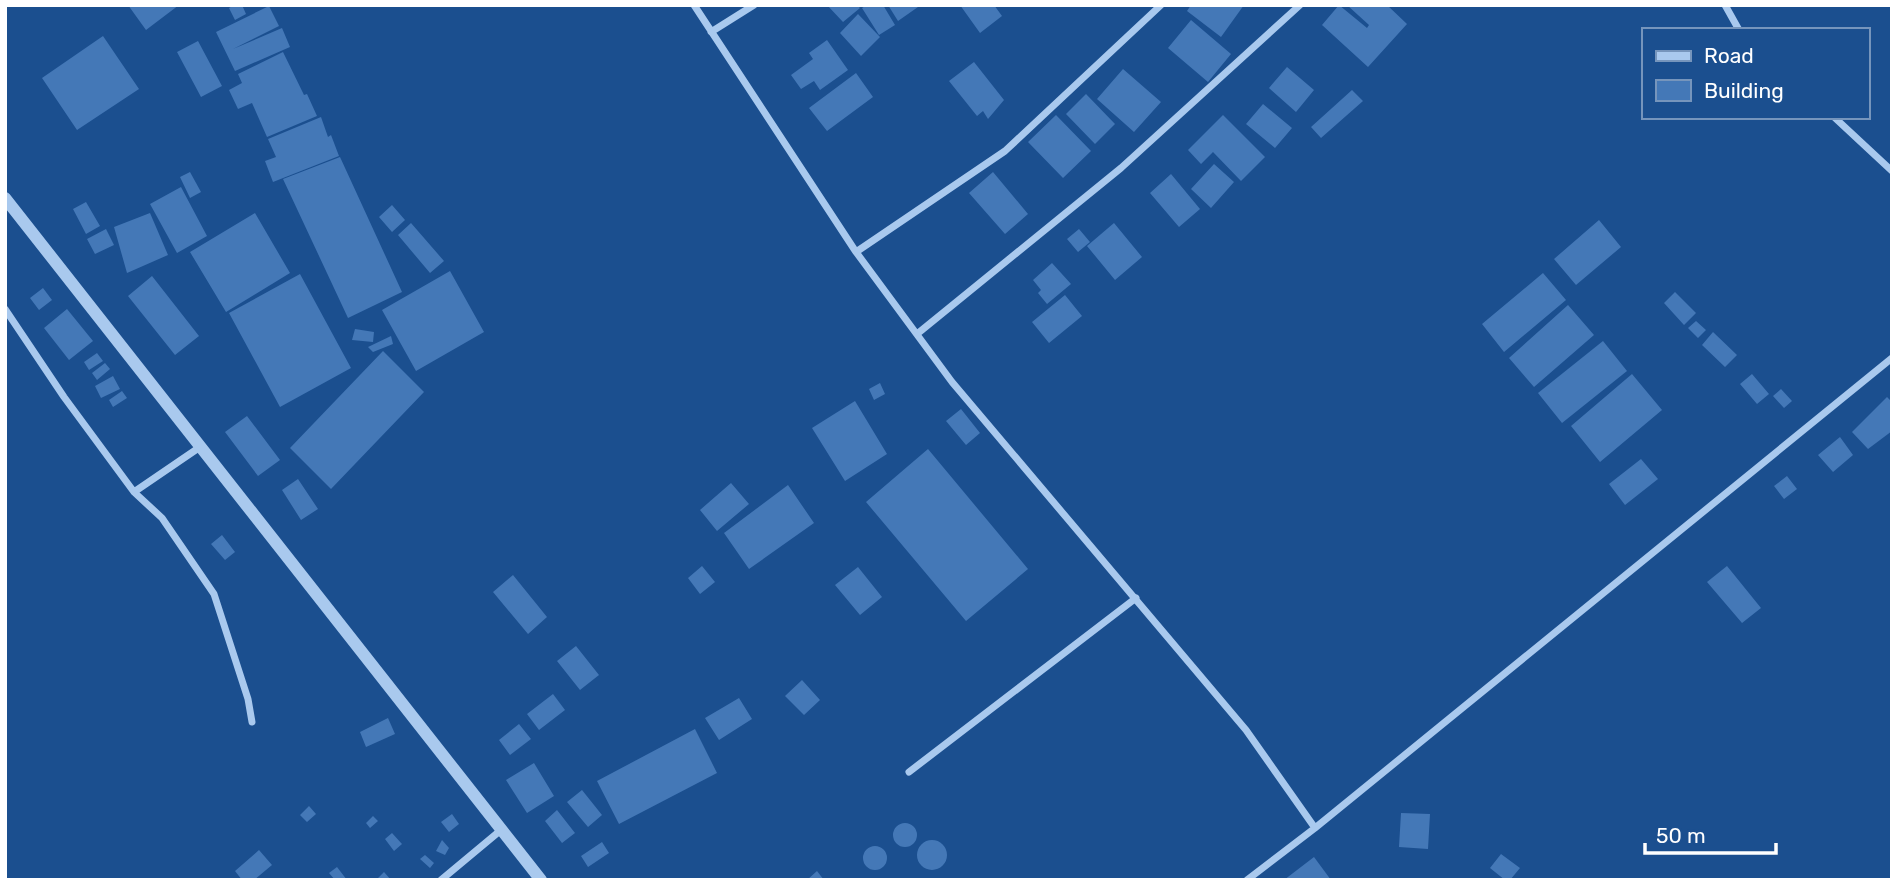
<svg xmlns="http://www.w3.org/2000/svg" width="1897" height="885" font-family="Rubik,sans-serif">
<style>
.building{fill:#4478b7}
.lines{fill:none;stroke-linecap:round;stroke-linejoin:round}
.minor{stroke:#a9c9ee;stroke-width:7}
.tertiary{stroke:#a9c9ee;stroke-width:12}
</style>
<rect width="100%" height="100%" fill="#1b4f8f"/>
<path class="building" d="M128 5H179L146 30Z
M234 5H242L246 14 235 20 229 8Z
M827 5H857L860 8 843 22Z
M867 5H883L895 25 879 35 862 8Z
M888 5H916L918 7 898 21Z
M960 5H994L1002 16 980 33Z
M1191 5H1244L1221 37 1187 11Z
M1339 5 1367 28 1369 25 1347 5H1387L1407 24 1368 67 1322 25Z
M269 6 279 26 233 49 282 28 290 47 235 71 216 32Z
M858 14 880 37 861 56 840 33Z
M1191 20 1231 54 1208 82 1168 48Z
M103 36 139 89 77 130 42 78Z
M827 40 848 70 820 90 814 81 801 89 791 75 813 59 809 53Z
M198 41 222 86 201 97 177 52Z
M283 52 304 95 307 94 317 116 267 137 252 103 238 109 229 90 242 83 238 74Z
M974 62 1004 100 988 119 983 111 977 116 949 81Z
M1287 67 1314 90 1296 112 1269 88Z
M1123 69 1161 102 1134 132 1097 99Z
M856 73 873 97 827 131 809 108Z
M1352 90 1363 101 1321 138 1311 127Z
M1086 94 1115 124 1095 144 1066 114Z
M1263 104 1292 128 1275 148 1246 124Z
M1056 115 1091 151 1063 178 1028 142Z
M1223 115 1265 157 1241 181 1213 152 1201 164 1188 150Z
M321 117 328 137 331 135 339 156 273 182 265 161 276 157 268 139Z
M340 157 402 292 348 318 283 179Z
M1214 164 1234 182 1211 208 1191 189Z
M190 172 201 192 190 198 180 177Z
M993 172 1028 214 1005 234 969 193Z
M1171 174 1200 209 1179 227 1150 193Z
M181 187 207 236 177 253 150 204Z
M86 202 100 226 86 234 73 209Z
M392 205 405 220 392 232 379 217Z
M150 213 168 255 127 273 114 227Z
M255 213 290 273 226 312 190 252Z
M1599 220 1621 247 1576 285 1554 259Z
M411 223 444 261 430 273 398 235Z
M1114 223 1142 257 1115 280 1087 246Z
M106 229 114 245 95 254 87 239Z
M1079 229 1090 242 1078 252 1067 239Z
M1052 263 1071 284 1047 304 1038 293 1041 290 1033 280Z
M450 271 484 332 416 371 382 310Z
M1543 273 1566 300 1504 352 1482 324Z
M300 274 351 368 280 407 229 313Z
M152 276 199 336 175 355 128 296Z
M43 288 52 300 39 310 30 298Z
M1675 292 1696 313 1684 325 1664 303Z
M1065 295 1082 316 1049 343 1032 322Z
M1568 305 1594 335 1534 387 1509 358Z
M67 309 93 341 69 360 44 328Z
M1696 321 1706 330 1698 338 1688 328Z
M355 329 374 332 373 342 352 340Z
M1713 332 1737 355 1725 367 1702 345Z
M391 336 393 344 373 352 368 347Z
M1603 341 1627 371 1562 423 1538 393Z
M383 351 424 392 331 489 290 448Z
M97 353 103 361 89 370 84 362Z
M105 363 110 369 97 380 92 373Z
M1632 374 1662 410 1600 462 1571 426Z
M1752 374 1769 394 1757 404 1740 384Z
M113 376 120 389 101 398 95 386Z
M880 383 885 394 874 400 869 389Z
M1781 389 1792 401 1784 408 1773 396Z
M122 391 127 398 113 407 109 400Z
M1887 397 1892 402V431L1868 449 1852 432Z
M855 401 887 454 845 481 812 428Z
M961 409 980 433 966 445 946 421Z
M247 416 280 460 258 476 225 432Z
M1840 437 1853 455 1833 472 1818 455Z
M928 449 1028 569 966 621 866 502Z
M1641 459 1658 479 1625 505 1609 484Z
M1787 476 1797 489 1784 499 1774 486Z
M298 479 318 509 301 520 282 490Z
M731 483 749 504 717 531 700 510Z
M788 485 814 523 749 569 724 533Z
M222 535 235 552 225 560 211 544Z
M702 566 715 582 700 594 688 578Z
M1727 566 1761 608 1742 623 1707 582Z
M858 567 882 597 860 615 835 585Z
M513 575 547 617 528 634 493 592Z
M576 646 599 675 580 690 557 661Z
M802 680 820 700 804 715 785 696Z
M553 694 565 710 539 730 527 714Z
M739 698 752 719 719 740 705 718Z
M388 718 395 734 366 747 360 732Z
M519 724 531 739 510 755 499 740Z
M695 729 717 773 619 824 597 781Z
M534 763 554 796 527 813 506 780Z
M582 790 602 815 588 827 567 802Z
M309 806 316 814 307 822 300 815Z
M557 810 575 833 562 843 545 821Z
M1401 813 1430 814 1428 849 1399 847Z
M452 814 459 824 449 832 441 822Z
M373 816 378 821 370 828 366 823Z
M893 835a12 12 0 1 1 24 0a12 12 0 1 1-24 0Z
M392 833 402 844 394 851 385 839Z
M917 855a15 15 0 1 1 30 0a15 15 0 1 1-30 0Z
M442 840 449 848 445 855 436 851Z
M602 842 609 853 588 867 581 856Z
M863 858a12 12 0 1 1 24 0a12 12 0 1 1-24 0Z
M259 850 272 865 254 880H242L235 871Z
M1501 854 1520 868 1510 880H1505L1490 868Z
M425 855 434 863 430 868 420 859Z
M1314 857 1331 880H1284Z
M337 867 347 880H335L329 873Z
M817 871 824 880H807Z
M384 872 391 880H380L378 878Z"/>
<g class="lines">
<path class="minor" d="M694 5 856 252 952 382 1246 730 1315 828
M1725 5 1739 30
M711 32 754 5
M1834 117 1892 171
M856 252 1005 151 1161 5
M5 309 64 397 134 492 162 518 214 594 248 699 252 722
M917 334 1121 168 1300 5
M134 492 200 447
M909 772 1136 598
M441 880 501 830
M1247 880 1315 828 1892 358"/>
<path class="tertiary" d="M5 198 541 880"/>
</g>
<rect width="1897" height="885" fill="none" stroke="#ffffff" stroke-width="14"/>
<rect x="1642" y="28" width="228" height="91" fill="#1b4f8f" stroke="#7695bc" stroke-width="2"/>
<rect x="1656" y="51" width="35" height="10" fill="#a9c9ee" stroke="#7695bc" stroke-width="2"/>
<text x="1704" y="63" font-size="21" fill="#ffffff">Road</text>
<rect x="1656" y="80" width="35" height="21" fill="#4478b7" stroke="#7695bc" stroke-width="2"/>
<text x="1704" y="98" font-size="21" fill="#ffffff">Building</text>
<path d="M1645 843v10h131v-10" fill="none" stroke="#ffffff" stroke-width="3.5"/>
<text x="1656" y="843" font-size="21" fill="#ffffff" stroke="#1b4f8f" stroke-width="5" paint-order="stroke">50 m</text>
</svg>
